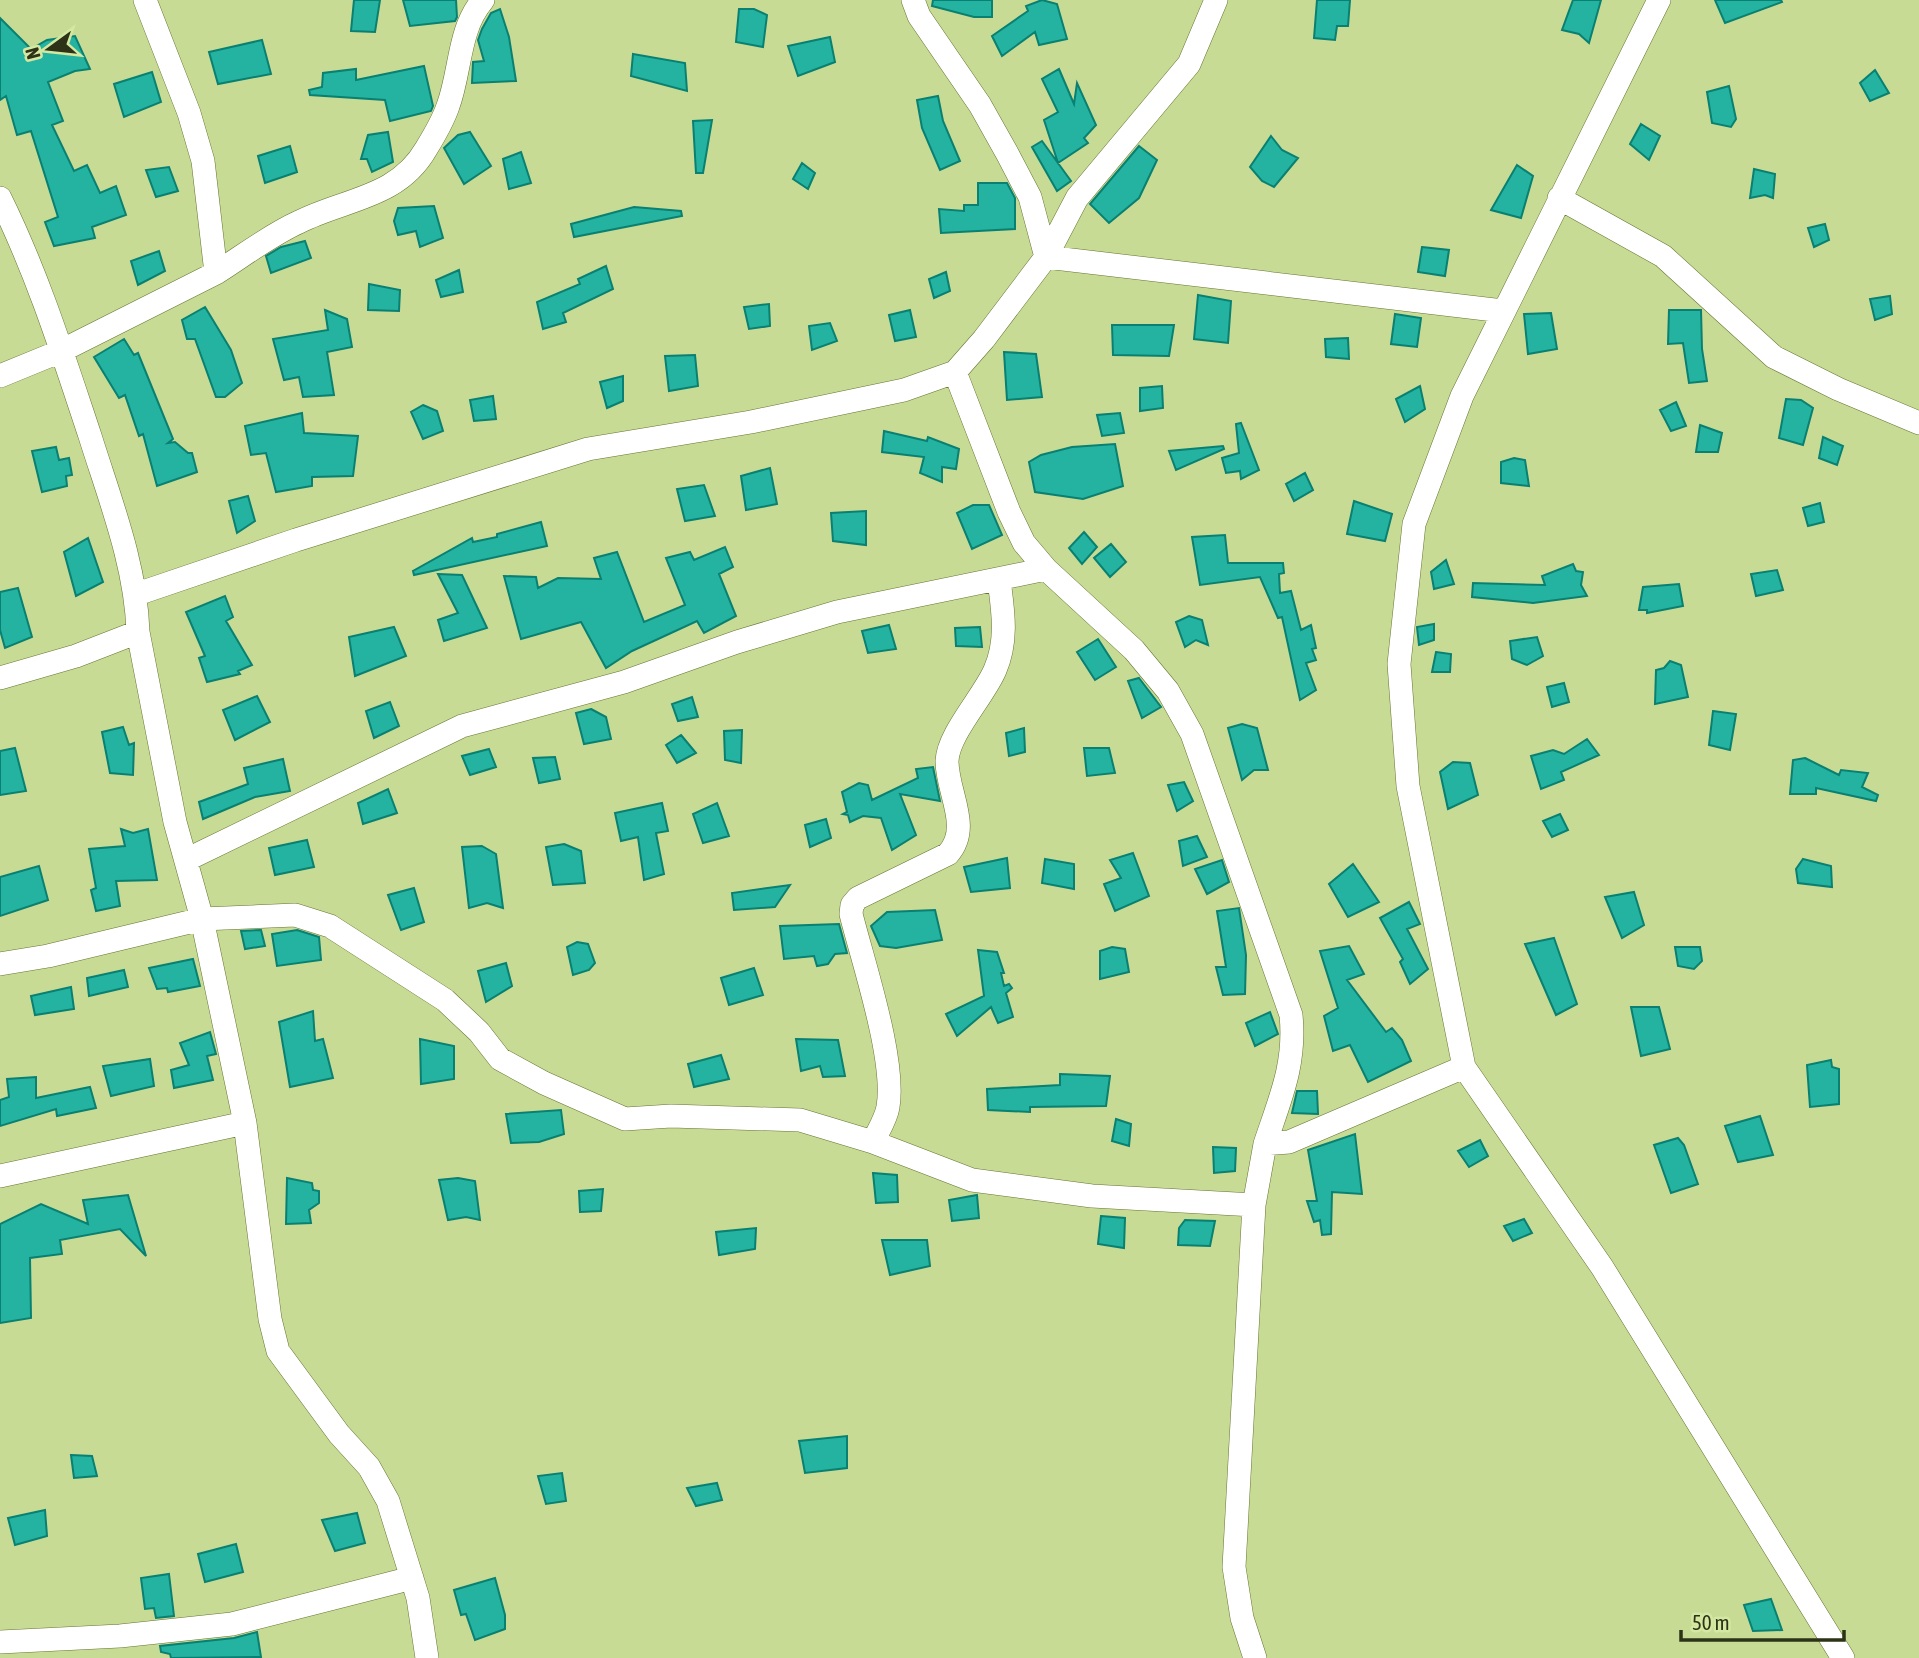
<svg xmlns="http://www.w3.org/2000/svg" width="1919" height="1658" font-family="'Asap Condensed',sans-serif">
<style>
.building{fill:#24b3a0;stroke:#098071;stroke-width:2}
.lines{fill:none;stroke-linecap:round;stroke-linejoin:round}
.minor-casing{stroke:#657532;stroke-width:24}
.minor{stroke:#fff;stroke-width:23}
</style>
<rect width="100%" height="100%" fill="#c7db94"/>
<path class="building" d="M354 0H380L375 32 351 31Z
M403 0H456L457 17 455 21 410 26Z
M933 0H992V17H974L932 6Z
M1042 0 1057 4 1067 39 1039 45 1035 32 1002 56 992 36 1028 11 1026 6Z
M1317 0H1350L1348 26H1337L1335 40 1314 38Z
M1573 0H1601L1589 43 1579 34 1562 30Z
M1715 0H1781L1782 2 1725 23Z
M500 9 509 37 516 81 472 83 473 62 484 61 478 40 482 29 491 13Z
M739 9H754L767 15 763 47 736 42Z
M0 18 31 49 47 40 75 36 90 69 75 71 48 82 63 121 52 125 74 171 87 165 100 193 116 186 126 215 92 227 95 238 54 246 45 222 58 217 31 131 17 135 6 96 0 100Z
M830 37 835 62 798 76 788 46Z
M262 40 271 74 218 84 209 52Z
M633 54 685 63 687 91 631 76Z
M424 66 433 106 431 111 390 121 385 100 310 95 309 90 322 87 323 73 356 69V80Z
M1059 69 1074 104 1077 83 1096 125 1084 138 1088 143 1058 163 1044 120 1058 112 1042 79Z
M1875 70 1889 93 1870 101 1860 83Z
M152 72 161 102 124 117 114 84Z
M1729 86 1736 119 1731 127 1712 123 1707 92Z
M938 96 943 121 960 161 940 170 922 128 917 100Z
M712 120 703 173H696L693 121Z
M1641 124 1660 136 1649 160 1630 144Z
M388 132 393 162 372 172 367 159H361L368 135Z
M470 132 491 166 464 184 444 148 458 135Z
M1271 136 1282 150 1298 158 1274 187 1262 181 1250 167Z
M1042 141 1071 181 1057 191 1032 147Z
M290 146 297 172 265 183 258 156Z
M1139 146 1157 160 1139 198 1109 223 1090 204Z
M521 152 531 183 509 189 503 159Z
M802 163 815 173 808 189 793 179Z
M1517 165 1533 176 1521 218 1491 210Z
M169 167 178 191 156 197 146 170Z
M1754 169 1775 174 1773 198 1765 195 1750 198Z
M978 183H1007L1015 198V229L941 233 939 209 964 211V205H978Z
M434 206 443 238 420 247 416 231 398 235 394 221 398 208Z
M634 207 681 211 682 216 574 237 571 224Z
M1825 224 1829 240 1814 247 1808 228Z
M305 241 311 258 271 273 266 256 281 247Z
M1422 247 1449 250 1445 276 1418 272Z
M159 251 165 271 138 285 131 261Z
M606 266 613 289 563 313 566 322 543 329 537 302 580 284 578 279Z
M459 270 463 292 441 297 436 280Z
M946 272 950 291 934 298 929 279Z
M369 284 400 290 399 311 368 310Z
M1198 295 1231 301 1228 343 1194 339Z
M1890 296 1892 314 1875 320 1870 299Z
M769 304 770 326 749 329 744 307Z
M205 307 231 350 242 383 225 397H216L195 339H187L182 320Z
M325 310 347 319 352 347 327 352 334 395 303 397 299 377 284 380 273 339 328 330Z
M910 310 916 337 895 341 889 315Z
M1669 310H1701L1702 349 1707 381 1689 383 1683 343 1668 344Z
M1551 313 1557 349 1528 354 1524 314Z
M1395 314 1421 318 1417 347 1391 344Z
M830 323 837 341 812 350 809 326Z
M1112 325H1174L1169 356 1113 355Z
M1348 338 1349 359 1326 357 1325 339Z
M124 339 134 355 138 353 173 439 168 443 175 442 188 453H192L197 472 157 486 143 434 139 436 125 395 119 398 94 357Z
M1004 352 1036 354 1042 397 1007 400Z
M695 355 698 386 669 391 665 356Z
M623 376V401L607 408 600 382Z
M1162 386 1163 408 1140 411V388Z
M1420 386 1425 409 1405 422 1396 399Z
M493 396 496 419 474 421 470 400Z
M1786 399 1801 400 1813 408 1803 445 1779 438Z
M1676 402 1686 426 1671 431 1660 410Z
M423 405 437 411 443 431 423 439 411 412Z
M302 413 304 433 358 436 353 476 312 477V486L276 492 266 453 251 455 245 426Z
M1120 413 1124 433 1102 436 1097 415Z
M1241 423 1259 470 1241 479 1240 471 1226 473 1222 458 1239 453 1236 424Z
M1700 425 1722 433 1718 452H1696Z
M884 431 927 441 928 437 959 449 956 469 942 467V482L920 473 924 457 882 452Z
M1823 437 1843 446 1837 465 1819 458Z
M1115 444 1123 486 1083 499 1035 492 1029 462 1041 455 1072 447Z
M1223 446 1224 449 1176 470 1169 451Z
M56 447 59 460 69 458 72 475 66 476 67 486 42 492 32 451Z
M1514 458 1525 460 1529 486 1501 483V462Z
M770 468 777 504 746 510 741 476Z
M1305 473 1313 490 1294 501 1286 484Z
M704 485 715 516 685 521 677 489Z
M248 496 255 521 237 533 229 501Z
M1354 501 1392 514 1385 541 1347 534Z
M1820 503 1824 522 1808 526 1803 508Z
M973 505H989L1002 535 972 549 957 513Z
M866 511V545L833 541 831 513Z
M541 522 547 546 414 575 413 571 472 538 473 542 497 537V534Z
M1084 532 1097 547 1082 564 1069 548Z
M1225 535 1228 563H1283L1284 573 1279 574 1280 593 1291 591 1301 630 1311 625 1316 648 1312 649 1316 660 1306 663 1316 690 1300 700 1282 617 1278 618 1260 577 1200 585 1192 537Z
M88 538 103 582 76 596 64 552Z
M1111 544 1126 562 1110 577 1094 558Z
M725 547 733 567 719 574 736 616 704 633 697 621 632 651 606 668 581 622 521 639 504 576 536 577 538 588 558 578 601 579 594 558 617 552 644 622 685 605 666 558 690 552 694 560Z
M1446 560 1454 584 1434 589 1431 572Z
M1573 564 1576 571 1583 572 1581 585 1587 596 1533 603 1472 597 1473 583 1545 585 1542 576Z
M1777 570 1783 590 1756 596 1751 574Z
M438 574 462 575 487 628 444 641 438 620 458 613Z
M1679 584 1683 606 1647 613V610H1639L1643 587Z
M18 588 32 637 5 648 0 630V592Z
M225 596 233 617 226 621 252 665 238 671 240 674 207 682 199 658 205 656 186 612Z
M1189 616 1202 620 1208 645 1196 640 1185 647 1176 622Z
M1434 624V640L1419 645 1417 627Z
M889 625 896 649 868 653 862 631Z
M394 627 406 656 355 676 349 637Z
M980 627 982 647 956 646 955 628Z
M1537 637 1543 656 1527 665 1512 659 1510 641Z
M1098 639 1116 667 1095 680 1077 652Z
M1436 652 1451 654 1450 672H1432Z
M1670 661 1681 665 1688 697 1655 704 1656 670 1664 668Z
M1139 678 1161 707 1142 718 1128 681Z
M1564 683 1569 702 1552 707 1547 687Z
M257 696 270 722 235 740 223 710Z
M692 697 698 717 678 721 672 704Z
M390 702 399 726 374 738 366 711Z
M591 709 606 717 611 739 584 744 576 713Z
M1713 711 1736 714 1730 750 1709 745Z
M1242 724 1257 728 1268 770H1254L1242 780 1228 728Z
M123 727 129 745 134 743 133 775 110 773 102 732Z
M1024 728 1025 752 1009 756 1006 733Z
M742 730 741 763 725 760 724 731Z
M681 735 696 753 677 763 666 745Z
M1587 739 1599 755 1561 772 1564 780 1541 789 1531 756 1553 750 1564 754Z
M15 748 26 791 0 795V751Z
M1084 748H1109L1115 773 1087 776Z
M489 749 496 767 470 775 462 756Z
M555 757 560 779 539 783 533 758Z
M1805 758 1839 775 1841 770 1868 773 1862 787 1878 795 1876 801 1816 788V794H1790L1793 760Z
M283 759 290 791 255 797 203 819 199 802 248 784 244 768Z
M1453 762 1470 763 1478 795 1448 809 1440 772Z
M933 767 940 801 900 794 916 835 892 850 881 818 863 816 850 822 848 815 843 814 847 812 842 792 859 783 868 785 872 800 918 778 916 769Z
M1184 782 1193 801 1177 811 1168 785Z
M388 789 397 813 363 824 358 803Z
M662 803 668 831 656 833 664 874 644 880 638 837 621 841 615 813Z
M717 803 729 836 703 843 693 814Z
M1560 814 1568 830 1552 837 1543 821Z
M826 819 831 838 810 847 805 825Z
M121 829 133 833 148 829 157 880 116 881 120 906 96 911 91 890 96 888 89 849 125 846Z
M1197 836 1207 857 1183 866 1179 841Z
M307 840 314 867 275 875 269 848Z
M564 844 581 851 585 883 553 885 546 847Z
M482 846 496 854 503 908 487 903 469 908 462 847Z
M1133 853 1149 896 1115 911 1104 884 1121 878 1110 860Z
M1007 858 1010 888 971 892 964 867Z
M1045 859 1074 864V889L1042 883Z
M1803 859 1831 866 1832 887 1798 883 1796 869Z
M1222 860 1229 882 1207 894 1195 869Z
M1353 864 1379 902 1348 917 1329 884Z
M39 866 48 900 0 916V877Z
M790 885 775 907 734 910 732 893Z
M414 888 424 922 401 930 388 895Z
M1634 892 1644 925 1622 938 1605 897Z
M1409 902 1420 924 1407 929 1428 969 1410 984 1400 962 1403 959 1380 918Z
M1239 908 1246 955 1245 994 1223 995 1216 967H1226L1217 911Z
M935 910 942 940 896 948 880 946 871 926 887 912Z
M839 924 847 953 835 954 828 964 817 966 814 956 784 959 780 926Z
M261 930 265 946 245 949 241 931Z
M297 930 319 937 321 960 277 966 272 934Z
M1554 938 1577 1004 1556 1015 1525 944Z
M577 942 588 944 595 963 589 970 573 975 567 947Z
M1349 946 1364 974 1347 980 1386 1032 1392 1028 1402 1040 1411 1061 1368 1082 1350 1045 1333 1051 1324 1016 1338 1008 1320 951Z
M1112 947 1125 949 1129 972 1100 979V951Z
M1675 947H1700L1702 961 1694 969 1678 966Z
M978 950 997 952 1004 973H1001L1004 986 1009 984 1012 988 1006 993 1013 1017 998 1023 991 1007 957 1036 946 1014 984 996Z
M193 959 200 986 168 992 167 988 157 989 149 968Z
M506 963 512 986 486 1002 478 971Z
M754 968 763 995 729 1005 721 978Z
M124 970 128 987 89 996 87 978Z
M71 987 74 1009 35 1015 31 996Z
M1631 1007H1659L1670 1049 1641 1056Z
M313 1011 315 1041 323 1039 333 1078 290 1087 279 1022Z
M1270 1012 1278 1034 1255 1046 1246 1023Z
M210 1032 216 1054 207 1056 213 1080 174 1088 171 1070 189 1065 180 1043Z
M420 1039 454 1046V1079L421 1084Z
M796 1039 838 1040 845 1076 823 1077 820 1066 801 1071Z
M721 1055 729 1079 694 1087 688 1064Z
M150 1059 154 1086 111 1096 103 1066Z
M1831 1060 1832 1067 1839 1069V1104L1810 1107 1807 1065Z
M1060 1074 1110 1076 1106 1106 1030 1107V1112L988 1110 987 1089 1060 1085Z
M36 1077V1098L90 1087 96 1108 57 1116 56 1109 0 1126V1100L9 1097 7 1079Z
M1297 1091H1317L1318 1114 1292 1113Z
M561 1110 564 1134 539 1142 511 1143 506 1114Z
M1760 1116 1773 1155 1738 1162 1725 1126Z
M1116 1119 1131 1124 1129 1146 1112 1141Z
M1355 1134 1362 1194 1332 1192 1331 1234 1322 1235 1320 1220 1314 1222 1307 1201H1317L1308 1150Z
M1678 1138 1684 1145 1698 1184 1671 1193 1654 1145Z
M1480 1140 1488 1156 1469 1167 1458 1151Z
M1213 1147 1236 1148 1235 1171 1214 1173Z
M873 1173 897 1175 898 1202 876 1203Z
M287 1178 312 1183 313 1190 319 1191V1203L309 1210 311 1223 286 1224Z
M458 1178 475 1181 480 1220 466 1217 448 1220 439 1180Z
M603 1189 601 1211 580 1212 579 1191Z
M128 1195 146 1256 120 1229 60 1240 62 1254 30 1258 31 1318 0 1323V1224L41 1204 88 1224 83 1200Z
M977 1195 979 1218 952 1221 949 1200Z
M1101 1216 1125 1218 1124 1248 1098 1244Z
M1524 1219 1532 1233 1513 1241 1504 1226Z
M1185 1220 1215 1221 1210 1246 1178 1245 1179 1228Z
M756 1228 755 1249 719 1255 716 1232Z
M882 1240H927L930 1266 890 1275Z
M847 1436V1468L805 1473 799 1441Z
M71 1455 92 1456 97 1476 74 1478Z
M562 1473 566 1501 546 1504 538 1476Z
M717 1483 722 1500 696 1506 687 1488Z
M45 1510 47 1536 15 1545 8 1518Z
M357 1513 365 1543 335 1551 322 1520Z
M236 1544 243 1572 205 1582 198 1554Z
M169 1574 174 1616 156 1618 154 1608 145 1609 141 1578Z
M495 1578 505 1615V1629L475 1640 466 1614 461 1615 454 1590Z
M1771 1599 1782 1630 1753 1631 1744 1605Z
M257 1632 261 1657 171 1658 170 1654 161 1652 160 1646 234 1638Z"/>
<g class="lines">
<defs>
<path id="minor" d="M1216 0 1189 64 1077 198 1046 257 1503 311
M1659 0 1462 396 1414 524 1399 664 1408 786 1464 1067 1602 1267 1843 1658
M0 198C38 275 63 355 90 436 110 500 136 565 138 632L76 656 0 678
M1559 198 1663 256 1774 357 1838 389 1919 423
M216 273C243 256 270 235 299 222 344 199 398 198 426 149 434 136 443 121 448 106 461 71 458 29 483 0
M955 372 1009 512 1024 543 1046 569 1134 650 1168 691 1192 734 1291 1015C1296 1064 1280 1099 1265 1144
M0 376 61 351 216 273 203 161 189 113 145 0
M137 594 296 540 588 449 751 422 904 390 955 372 984 339 1046 257 1030 197 1008 155 980 105 919 16 913 0
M186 860 462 726 624 682 737 642 837 612 1046 569
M0 964 48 956 202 919 295 915 330 926 445 1000 479 1032 500 1059 544 1083 625 1119 671 1116 800 1120 873 1142 972 1180 1092 1196 1254 1205
M245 1123 270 1319 278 1351 339 1434 369 1467 388 1501 418 1598 427 1658
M873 1142C878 1131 886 1119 888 1107 896 1060 863 962 851 914L852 905 858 898 948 854C972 827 947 793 947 761 948 734 984 696 995 670 1008 640 1003 611 999 580
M0 1176 245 1123 202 919 175 822 138 632
M0 1642 120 1636 232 1624 412 1578
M1255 1658 1242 1618 1234 1567 1254 1205 1265 1144 1289 1142 1464 1067"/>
</defs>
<use href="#minor" class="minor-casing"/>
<use href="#minor" class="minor"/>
</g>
<g transform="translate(49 49) rotate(255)" stroke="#d4e8a1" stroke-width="5" paint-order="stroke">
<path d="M0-5L12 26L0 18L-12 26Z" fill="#2c3317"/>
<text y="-10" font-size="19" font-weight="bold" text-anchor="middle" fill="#2c3317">N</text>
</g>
<path d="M1681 1630v10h163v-10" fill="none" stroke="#2c3317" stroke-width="3.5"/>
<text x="1692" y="1630" font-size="21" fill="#2c3317" stroke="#d4e8a1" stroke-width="5" paint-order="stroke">50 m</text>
</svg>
